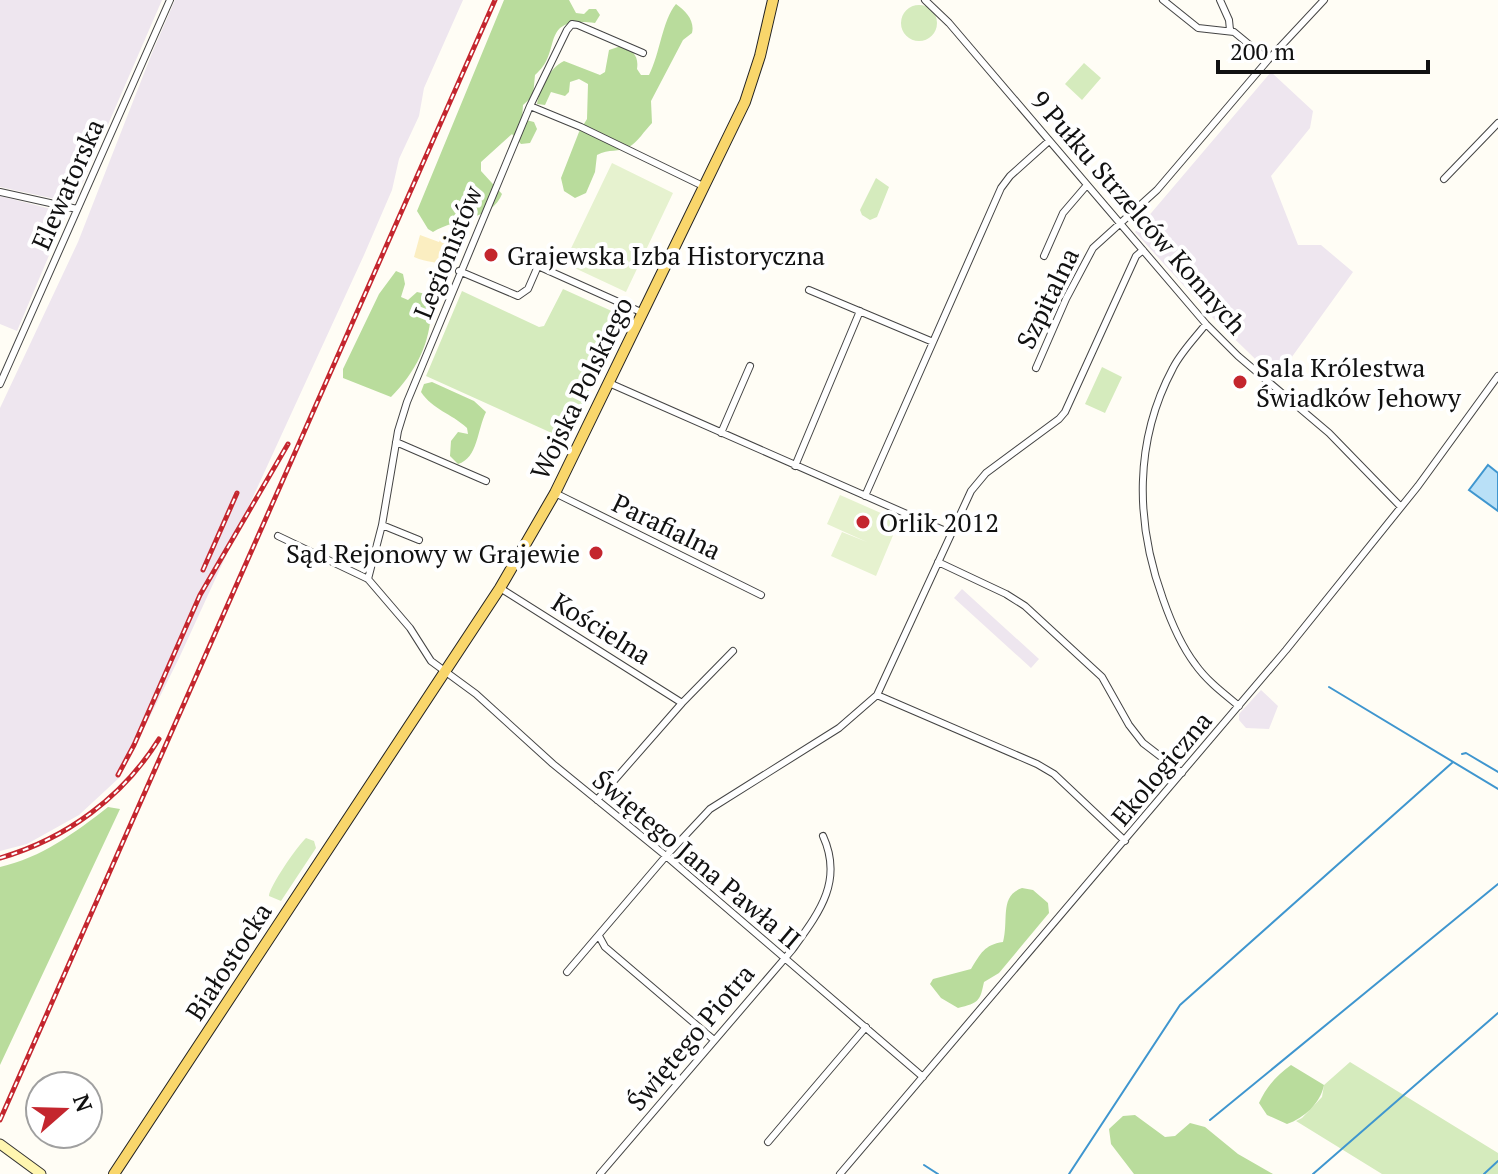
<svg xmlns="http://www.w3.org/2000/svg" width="1498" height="1174" font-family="'PT Serif',serif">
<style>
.industrial{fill:#eee6ef}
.green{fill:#d5ebbd}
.forest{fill:#b9dc9c}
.sand{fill:#fbeec1}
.pitch{fill:#e6f2cf}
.water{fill:#b9e0f7;stroke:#3f96cf;stroke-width:2}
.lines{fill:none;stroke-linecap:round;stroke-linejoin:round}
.stream{stroke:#3f96cf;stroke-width:2}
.street-casing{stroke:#444;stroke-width:8}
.secondary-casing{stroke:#333;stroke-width:11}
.primary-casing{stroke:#222;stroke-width:12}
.street{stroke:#fff;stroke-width:6}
.secondary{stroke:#fff6b0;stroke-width:9}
.primary{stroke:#f9d66b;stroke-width:10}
.rail-casing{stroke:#c4262e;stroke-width:5}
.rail{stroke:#fff;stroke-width:2;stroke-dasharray:6;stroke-linecap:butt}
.poi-dot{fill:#c4262e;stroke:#fff;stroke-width:3}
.labels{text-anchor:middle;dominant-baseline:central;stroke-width:8;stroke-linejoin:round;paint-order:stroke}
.street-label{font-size:26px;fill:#111;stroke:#fff}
.poi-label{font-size:26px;fill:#111;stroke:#fff;text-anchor:start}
</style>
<rect width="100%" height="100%" fill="#fffdf5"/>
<path class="industrial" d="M0 0H162L74 203 0 187Z
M175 0H463L424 88 419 116 399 159 392 190 364 255 180 656 120 777 79 815 27 844 0 851V408L78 242 152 53Z
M1271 72 1313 111 1310 128 1271 176 1298 245H1321L1353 272 1276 379 1213 318 1135 232Z
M0 196 67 213 17 331 0 324Z
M962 589 1039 659 1031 668 954 598Z
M1261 690 1278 706 1269 729 1246 728 1239 720V714Z"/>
<path class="green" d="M901 23a18 18 0 1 1 36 0a18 18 0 1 1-36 0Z
M1084 63 1101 78 1082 100 1065 84Z
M876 178 889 187 877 217 870 220 862 215 860 210Z
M563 289 625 317 565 439 426 376 462 291 539 327 544 326Z
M1102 367 1122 377 1105 413 1085 404Z
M306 838 314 841 316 848 281 901 269 896C269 887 298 845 306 838Z
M1350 1062 1498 1153V1174H1382L1296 1121 1302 1118 1322 1097 1324 1085Z"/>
<path class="forest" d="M504 0H569L576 13 584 14 589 9H596L600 15 595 23C537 16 564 52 535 75L533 96 523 105 522 119 534 122 537 129 530 143 521 144 512 134 481 162V171L502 194C492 220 455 218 433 232L428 229 417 211Z
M676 4C686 11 695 21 692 33L683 40 651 101 652 123C645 130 637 143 629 147 619 153 609 148 597 155L595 172 586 193 575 198 564 191 561 178 579 132 587 119 588 84 579 79 570 82 569 92 565 96 551 92 545 105 537 104C540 89 549 68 564 61L600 75 605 72 609 50 621 46C633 50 639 56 637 69L641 75H649C660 54 662 21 676 4Z
M396 271 403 274 405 284 401 297 408 300 417 292 430 295C435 334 419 369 391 397L343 378V369L379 294Z
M432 382 474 401 486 412C477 430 478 458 458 464L450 456 451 441 458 432 468 434 467 428C451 413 433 410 421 392L424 384Z
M108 807 120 809 0 1065V867C41 858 76 832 108 807Z
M1022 888 1033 890 1048 903 1049 913 999 973 984 982C980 1001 979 1003 958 1008L941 998 930 984 933 979 971 969C981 953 984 945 1003 942 1009 920 999 896 1022 888Z
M1291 1065 1324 1085C1320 1104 1304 1118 1287 1124L1267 1115 1259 1103C1266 1087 1277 1075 1291 1065Z
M1135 1115 1165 1137 1175 1136 1190 1123 1205 1127 1238 1154 1273 1174H1134L1111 1144 1109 1129 1123 1116Z"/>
<path class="sand" d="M420 235 439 242 443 235 462 241 453 265 450 267C436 261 428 263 414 257Z"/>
<path class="pitch" d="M612 163 673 193 626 292 564 263Z
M840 495 899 521 876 576 831 556 842 532 867 542 827 524Z"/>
<path class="water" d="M1488 465 1498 473V511L1469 490Z"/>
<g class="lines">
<path class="stream" d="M1329 687 1498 789
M1462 754 1466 753 1498 772
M1210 1120 1498 884
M924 1165 938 1174
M1069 1174 1180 1005 1453 762
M1313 1174 1498 1013
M1484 1174 1498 1161"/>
<defs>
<path id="street" d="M925 0 949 23 1206 324 1238 356 1329 433 1401 507
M1163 0 1198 28 1234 32 1268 60
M1220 0 1229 20 1230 30
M530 106 581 127 705 187
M1444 179 1498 123
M0 192 77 209
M1044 256 1063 213 1087 185
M459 271 518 296 528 289 538 266 643 313
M809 290 933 342
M1206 324C1195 338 1181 352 1173 368 1134 441 1135 522 1163 599 1171 622 1180 644 1195 664 1207 681 1223 693 1239 706
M1036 368 1066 299 1093 248 1157 190 1268 60 1324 0
M609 383 950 533
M0 384 170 0
M721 433 750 366
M396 442 486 481
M795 466 860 311
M555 493 761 595
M865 496 1001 188 1010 176 1049 141
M382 525 419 540
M278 536 368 579 410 628 431 661 476 694 553 764 666 856 923 1077
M938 562 1006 594 1025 606 1102 677 1129 725 1143 743 1182 773
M368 579 382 525 398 431 407 402 530 106 567 30 572 24 578 25 643 53
M500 588 682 703
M877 695 1037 764 1054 774 1125 841
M597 800 682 703 733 651
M599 936 605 947 714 1040
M567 972 666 856 710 809 839 728 877 695 971 491 986 473 1059 419 1065 412 1136 256 1143 250
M768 1142 866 1027
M600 1174 792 950C818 914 844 882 823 836
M840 1174 1286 650 1418 486 1498 376"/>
<path id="secondary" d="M0 1144 41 1174"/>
<path id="primary" d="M114 1174 500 588 555 493 745 102 760 56 773 0"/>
</defs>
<use href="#street" class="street-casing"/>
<use href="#secondary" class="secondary-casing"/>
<use href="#primary" class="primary-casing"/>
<use href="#street" class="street"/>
<use href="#secondary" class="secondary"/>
<use href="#primary" class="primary"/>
<defs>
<path id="rail" d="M203 570 237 493
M118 775 134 745 200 595 288 444
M0 858C66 839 123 797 159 739
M0 1120 495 0"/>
</defs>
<use href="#rail" class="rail-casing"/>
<use href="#rail" class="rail"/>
</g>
<g class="poi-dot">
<circle cx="491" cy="255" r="8"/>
<circle cx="1240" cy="382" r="8"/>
<circle cx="863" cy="522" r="8"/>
<circle cx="596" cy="553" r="8"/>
</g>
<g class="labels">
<g class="street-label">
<text transform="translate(67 184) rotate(-66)">Elewatorska</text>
<text transform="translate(1139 212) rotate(49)">9 Pułku Strzelców Konnych</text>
<text transform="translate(447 252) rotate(-68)">Legionistów</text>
<text transform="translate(1047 298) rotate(-64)">Szpitalna</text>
<text transform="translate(581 388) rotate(-64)">Wojska Polskiego</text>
<text transform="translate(667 526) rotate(26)">Parafialna</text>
<text transform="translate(602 628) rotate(32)">Kościelna</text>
<text transform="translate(1161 768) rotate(-50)">Ekologiczna</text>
<text transform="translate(697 859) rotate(40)">Świętego Jana Pawła II</text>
<text transform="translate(228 961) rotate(-57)">Białostocka</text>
<text transform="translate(690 1037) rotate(-50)">Świętego Piotra</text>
</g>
<g class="poi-label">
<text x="507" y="255">Grajewska Izba Historyczna</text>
<text x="1256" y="367">Sala Królestwa<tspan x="1256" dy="30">Świadków Jehowy</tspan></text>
<text x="879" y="522">Orlik 2012</text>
<text x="580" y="553" text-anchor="end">Sąd Rejonowy w Grajewie</text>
</g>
</g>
<g transform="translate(64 1110) rotate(70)"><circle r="38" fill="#ffffff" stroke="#a0a0a0" stroke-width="2"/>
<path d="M0-6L14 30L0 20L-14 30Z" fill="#c4262e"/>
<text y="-12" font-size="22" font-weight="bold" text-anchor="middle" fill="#111111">N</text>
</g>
<path d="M1218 60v12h210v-12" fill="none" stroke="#111111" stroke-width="4"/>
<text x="1230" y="60" font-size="24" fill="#111111" stroke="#ffffff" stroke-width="6" paint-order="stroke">200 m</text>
</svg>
